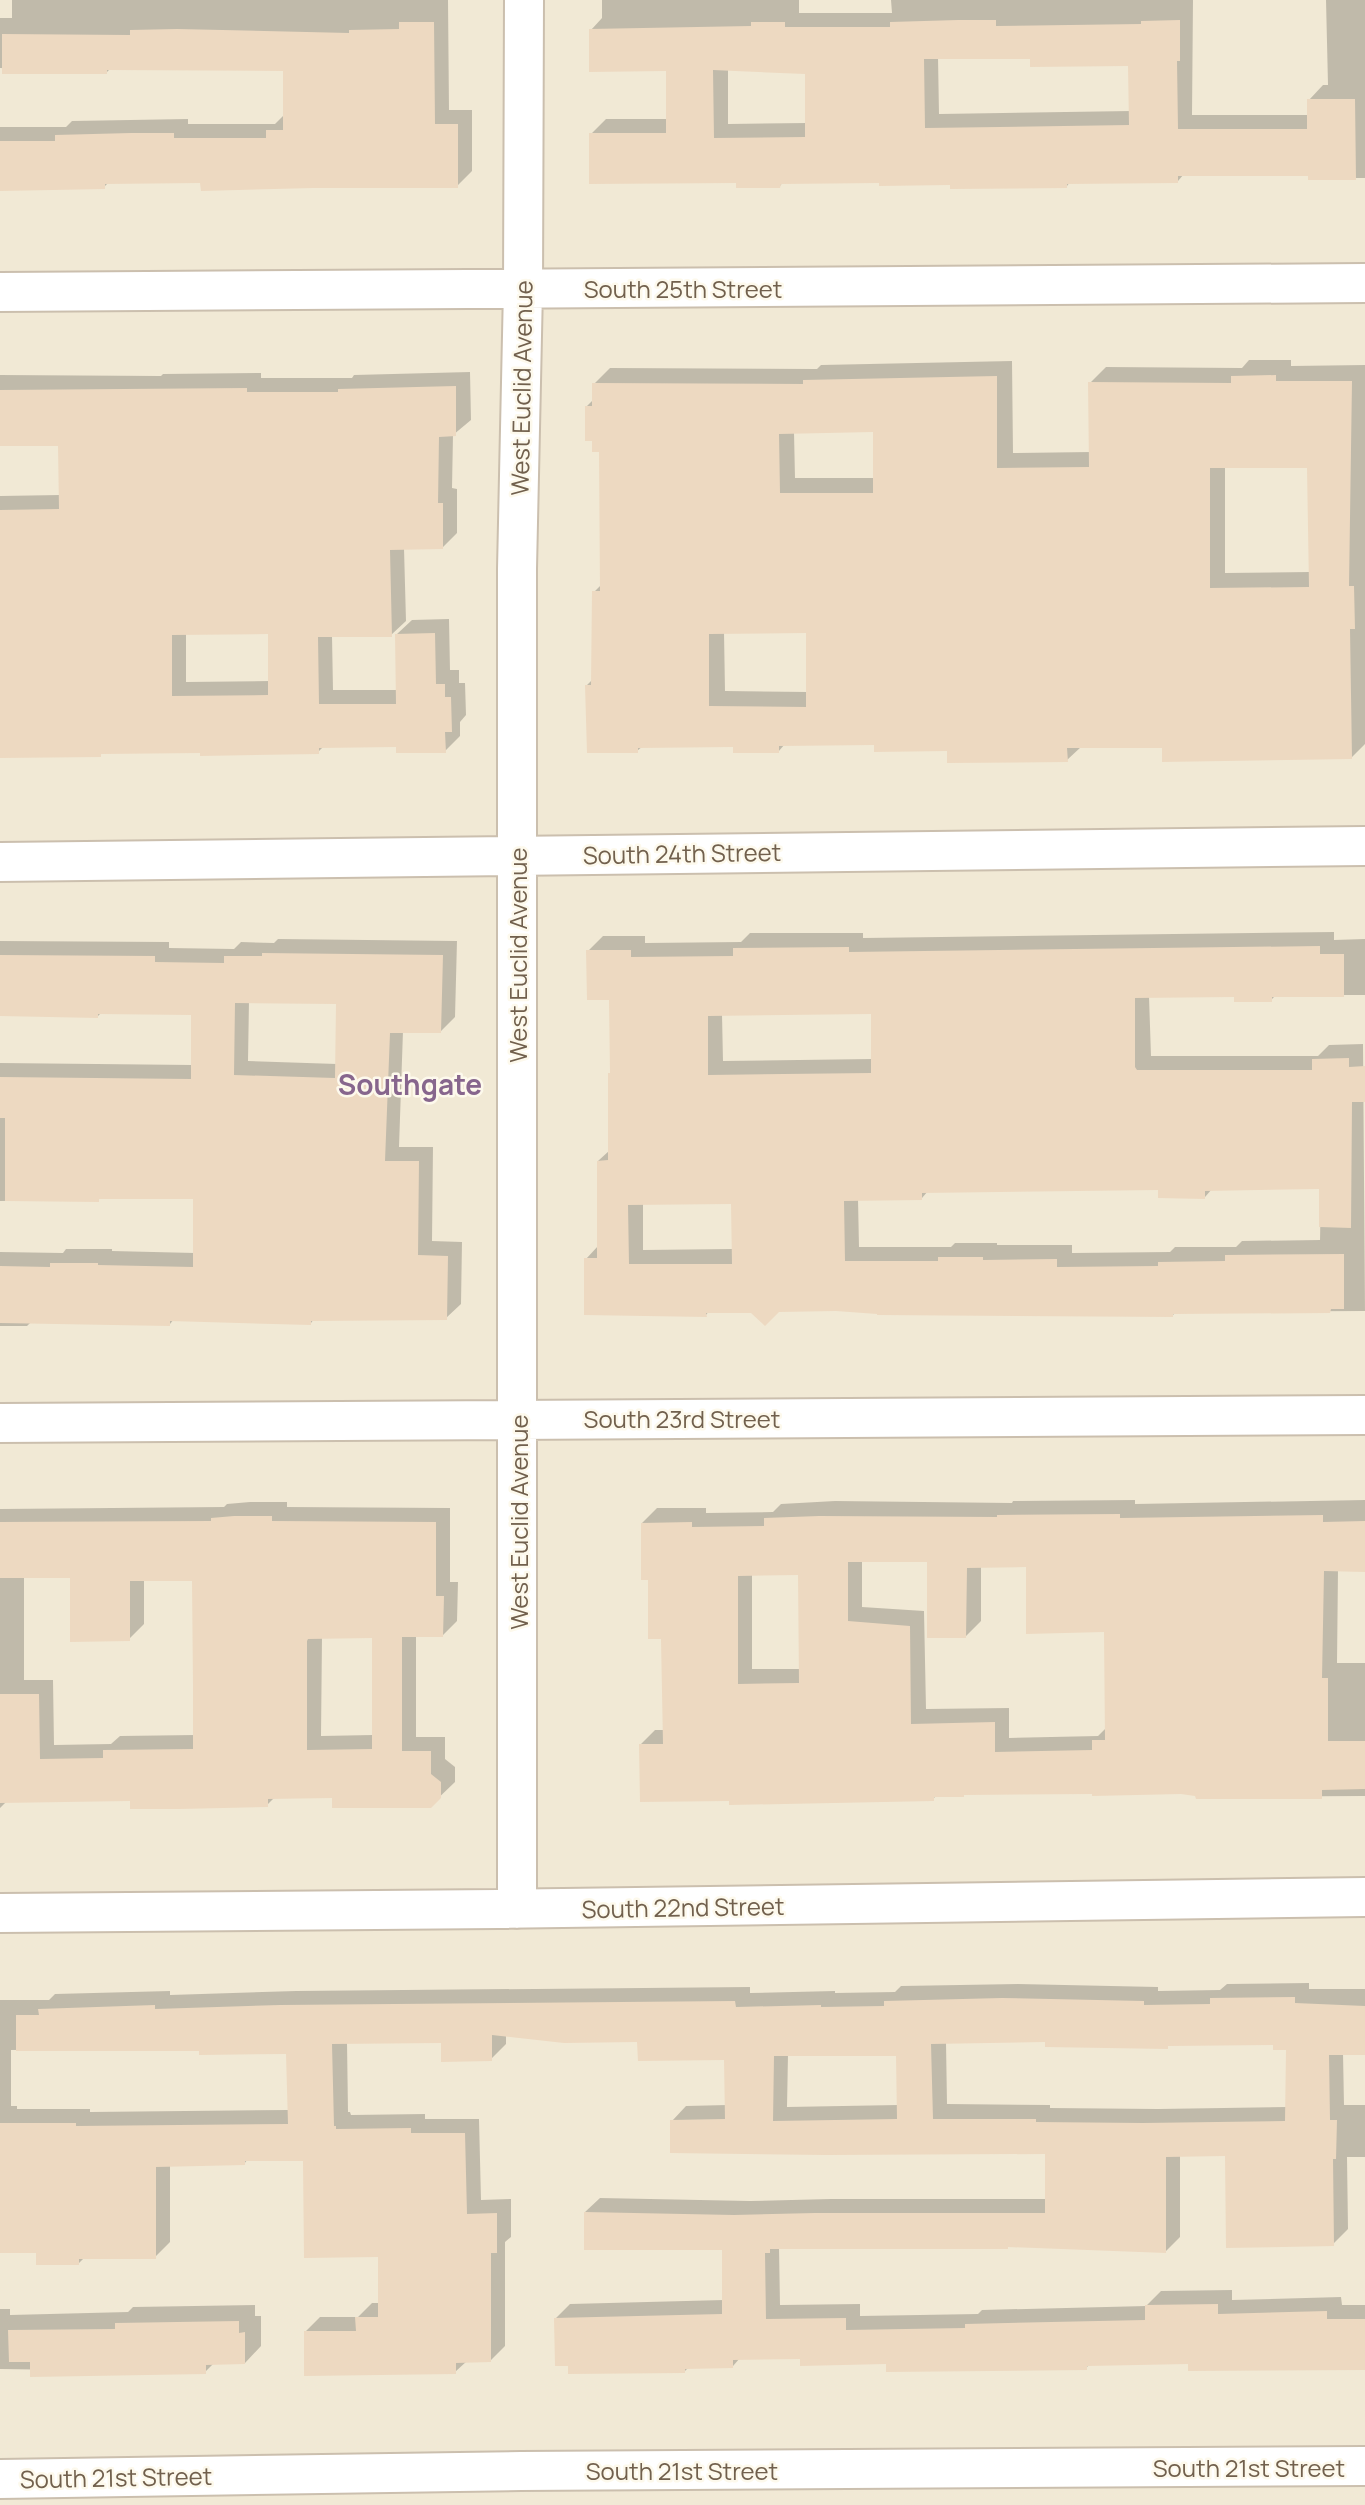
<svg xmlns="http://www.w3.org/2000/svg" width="1365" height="2505" font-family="Manrope,sans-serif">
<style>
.residential{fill:#f1e9d5}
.shadow{fill:#0003;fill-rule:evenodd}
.building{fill:#edd9c1;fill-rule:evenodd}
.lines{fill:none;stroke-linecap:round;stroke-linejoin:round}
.minor-casing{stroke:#cbbfae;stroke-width:42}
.minor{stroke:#fff;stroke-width:38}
.labels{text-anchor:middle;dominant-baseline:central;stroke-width:5;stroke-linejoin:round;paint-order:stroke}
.street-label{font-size:24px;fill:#71604d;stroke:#fdf9ec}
.quarter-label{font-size:28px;font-weight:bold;fill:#87668d;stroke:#fdf9ec}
</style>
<rect width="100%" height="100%" fill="#faf6e6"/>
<path class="residential" d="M0 0H1365V2505H0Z"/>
<path class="shadow" d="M12 0H448L449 110H472V171L457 186 202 182H109L104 187 0 189V127H66L72 121 188 119V124H275L283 116 285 69H110L106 73 0 68V18H12Z
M602 0H799V13H892L891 0H1193L1192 115H1309V100L1323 85H1328L1326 0H1365V178H1309V174H1184L1178 181 1070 182 1067 186 881 182H783L780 186 737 181 591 134 606 119H668V70L591 30 602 18ZM938 57H1032L1130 65 1131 111 939 114ZM728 69 806 73 807 123 728 124Z
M1249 360H1291V366L1365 365V744L1351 758 1164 746 1081 747 1067 760 875 744H785L778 752 735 745 643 746 637 751 587 685 593 679 594 592 601 585V450L586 407 594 399V384L610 368 817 369 821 365 1012 361 1013 453 1091 452 1090 383 1106 367 1242 368ZM874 431 875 478H795L794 432ZM1309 466 1310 572 1225 573V467ZM724 632H808V692L725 691Z
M470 372 471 420 453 435 452 488 457 489V533L442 548H404L406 621 391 635 332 636 333 690H398L397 634 412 620 449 619 450 670H459V683H465L466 715 460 722V736L445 751 398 745 324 746 318 752H104L100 755 0 756V496L60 495V444H0V375L161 376 163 374 261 373V378H352L354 375ZM270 632V681L186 682V633Z
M1334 932V940L1365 939V995H1276L1271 1000 1235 995 1149 996 1151 1056H1318L1329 1045 1363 1044 1365 1311 1176 1312 1173 1315 836 1310 709 1311 706 1315 586 1259 598 1246V1161L610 1150V998L588 951 603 936H645V943L741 942 750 933H863V938ZM873 1012 872 1059 723 1061 722 1014ZM1321 1187 1320 1240 1242 1241 1236 1247H1175L1170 1252 1072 1253V1245H997V1243H955L951 1247H859L858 1199 922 1198 928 1191 1160 1188 1205 1197 1212 1189ZM733 1202V1249L643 1250V1203Z
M278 939 457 941 455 1017 441 1031H403L399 1147H433L432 1241 462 1242 461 1304 446 1318 314 1319 311 1323 174 1319 170 1324 32 1321 27 1326H0V1252L63 1253 66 1249H112V1251L195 1253V1197H102L98 1200 0 1201V1063L193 1065V1013L102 1012 97 1017 0 1014V941L169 942V948L234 949 241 942 274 943ZM249 1001 338 1002 337 1064 248 1061Z
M1135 1500V1504L1365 1500V1570H1338L1337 1663H1365V1796L1198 1797 1197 1794 966 1793 937 1795 933 1799H730L640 1745 655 1730H665L663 1638 650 1578 642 1523 657 1508H706V1513L773 1512 781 1504 835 1501 1012 1503 1013 1501ZM862 1560H929L966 1636 981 1621V1566H1028L1105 1631 1107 1727 1098 1736 1009 1738V1708L926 1709 924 1611 862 1607ZM752 1574H799L801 1669H752Z
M250 1502H287V1507L450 1508V1582H458L457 1621 442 1636H416V1737H445V1759L455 1767V1782L430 1806 334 1796 275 1797 267 1805 132 1799 7 1801 0 1808V1509L224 1507 227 1504ZM24 1576H72L129 1639 144 1624V1579H193L195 1735 120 1736 111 1744 54 1745 53 1680H24ZM373 1636V1735L321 1736 322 1637Z
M1309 1983V1989H1365V2053H1343L1344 2105H1365V2157H1347L1348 2229 1333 2244 1226 2154 1180 2155V2237L1166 2251 1009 2245 779 2247 780 2305 860 2304V2316L978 2314 982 2310 1146 2306 1161 2291 1232 2290V2300L1341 2297 1342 2305H1365V2369L1190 2362 1090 2364 1086 2368 888 2362 802 2357 740 2358 733 2366 689 2367 685 2371 569 2364 555 2319 570 2304 724 2300V2249L585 2212 600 2198 750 2201 831 2199H1047V2152L672 2121 686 2106 727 2105 726 2058 639 2041 506 2035V2044L491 2059 443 2042H347L348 2112H350L351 2115 425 2114V2119H479L481 2200 511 2199V2237L505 2242V2346L491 2360 467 2361 455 2372 305 2332 320 2317H358L372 2303H380L379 2255 305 2159H248L244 2164 170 2165V2242L155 2257H85L79 2263 38 2251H0V2000H49L55 1994 170 1991V1995L296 1991 750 1987V1993L835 1991V1993L895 1992 901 1986 1018 1984 1158 1987V1991L1220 1990 1227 1984ZM1047 2040 1167 2047 1170 2044 1275 2043 1288 2049 1287 2107 1158 2109 1050 2108V2105L947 2104 946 2042ZM201 2049 288 2052 289 2110 90 2112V2109H17V2106H11V2050ZM898 2054V2105L787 2107 788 2055Z
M255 2305V2316H261V2346L245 2363H214L205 2372 0 2369V2309H10V2315L128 2312 133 2307Z"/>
<path class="building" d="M958 20H996V26L1141 24V21L1180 20V61H1177L1178 129H1307V99H1355L1356 180H1308V176H1178V183L1067 184V188L950 189V185L879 186V183L781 184 780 188H736V183L589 184V133H666V71L589 72V29L751 26V22H785V27H890V22ZM924 59H1030V67L1128 66 1129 125 925 128ZM713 70 805 74V137L714 138Z
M399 22H434L435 124H458V188H313L201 191 200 183 105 184V189L0 191V141H55V135L131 133H174V138H266V130H283V71L107 70V74H2V34L130 35V30L177 29 349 33V30L399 29Z
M1276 375V381H1352L1349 586H1354L1355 629H1350L1352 759 1162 762V748H1067L1068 762 947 763V751L874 752V745L779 746V753H733V747L638 748V753H587L585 685H591L592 591H600L599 452H592V441H585V406H592V383L803 384V380L997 376V468L1089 467 1088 382 1231 383V376ZM873 432V493H780L779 434ZM1210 468H1307L1309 587 1210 588ZM806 633V707L709 706V634Z
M456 386V436L439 437 438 503H443V549L390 550 392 637H318L319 704H396L395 634 435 633 436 684H445V697H451L452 732H445L446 753H396V747L319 748V754L200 756V753L101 754V757L0 758V510L59 509 58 446H0V390L247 388V392H338V389ZM268 634V695L172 696V635Z
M1320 946V954H1344V997H1272V1002H1234V997L1135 998V1067L1137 1070H1312V1059L1349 1058V1067L1365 1066V1102H1352L1351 1228 1319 1227V1189L1205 1191V1199L1158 1198V1190L922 1193V1200L844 1201 845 1261H938V1257H983V1260L1057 1259V1267L1158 1266V1262L1225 1261V1255L1344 1254V1309H1331L1330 1313 1173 1314V1317L877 1315V1314L836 1311 779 1312 765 1326 751 1313H706L707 1317 584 1315V1258H597V1161L608 1160V1073H610L609 1000H587L586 950H631V957L733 956V948L849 947V952ZM871 1014V1073L708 1075V1016ZM731 1204 732 1264H629L628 1205Z
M262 953 443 955 441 1033H390L385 1161H419L418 1255 448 1256 447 1320 311 1321V1325L170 1321V1326L0 1323V1266L50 1267V1263H98V1265L193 1267V1199H99V1202L5 1201V1118H0V1077L191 1079V1015L98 1014V1018L0 1016V955L155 956V962L224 963V956H262ZM235 1003 336 1004 335 1078 234 1075Z
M1120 1514V1518L1323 1515V1522L1365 1521V1572L1324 1571 1322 1678H1328V1741H1365V1789L1322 1790V1799H1196L1195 1796 1181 1794 1092 1796V1794L964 1795V1797H934V1801L784 1804 729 1805V1801L640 1802 639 1744H663L661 1639H648V1580H641V1523L692 1522V1527L764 1526V1518L819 1516 997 1517V1515ZM848 1562H927V1638H966L967 1568 1026 1567V1634L1104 1632 1105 1740H1092V1750L995 1752V1722L911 1724 910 1626 848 1621ZM798 1575 799 1683 738 1684V1576Z
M234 1516H272V1521L436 1522V1596H444L443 1637H402V1751H431V1774L441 1782V1798L431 1808H332V1798L268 1799V1807L179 1809H130V1801L0 1803V1694H39L40 1759 103 1758V1750L193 1749V1686L192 1581H130V1641L70 1642V1578H0V1522L211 1521V1518ZM372 1638V1749L307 1750V1641L308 1639Z
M1295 1997V2003L1365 2006V2055H1329L1330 2120H1337L1336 2159H1333L1334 2246 1226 2248 1225 2156 1166 2157V2253L1008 2247V2249H770V2253H765L766 2319 846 2318V2330L965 2328V2324L1145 2320V2305L1218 2304V2314L1327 2311V2319H1365V2370L1188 2371V2364L1087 2366V2370L886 2372V2364L800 2366V2359L733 2360V2368L685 2369V2373L568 2374V2366H555L554 2318 722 2314V2250H584V2212L734 2215 815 2213H1045V2154L826 2155 670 2153V2120L725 2119 724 2060 638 2061 637 2042 564 2043 492 2035V2061L441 2062V2043L332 2044 334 2126H336V2129L411 2128V2133H465L467 2214 497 2213V2253H491V2362L456 2363V2374L304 2376V2331H356L355 2317H378V2257L304 2258 303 2161H245V2165L156 2167V2259H79V2265H36V2253H0V2123H76V2126L288 2124 286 2054 199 2055V2051H16V2015H39L38 2009 155 2005V2009L280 2005 735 2001 736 2007 821 2005V2007L884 2006V2001L1002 1998 1144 2001V2005L1210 2004V1998ZM1045 2042V2047L1168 2049V2046L1273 2045V2050H1286L1285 2121 1143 2123 1036 2122V2119H933L931 2044ZM774 2056H896L897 2119 773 2121Z
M239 2321V2333L245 2332V2364L206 2365V2374L30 2377V2362H9L8 2330 115 2329V2323Z"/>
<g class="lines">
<defs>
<path id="minor" d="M0 292 1365 283
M0 862 1365 846
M0 1423 1365 1415
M517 1909V569L523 289 524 0
M0 1913 498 1909 1365 1897
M0 2479 521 2471 1365 2466"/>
</defs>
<use href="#minor" class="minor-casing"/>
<use href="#minor" class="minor"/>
</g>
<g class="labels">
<g class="street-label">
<text x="683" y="288">South 25th Street</text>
<text transform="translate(521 388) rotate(-89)">West Euclid Avenue</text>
<text transform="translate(682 853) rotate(-1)">South 24th Street</text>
<text transform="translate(517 955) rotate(-90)">West Euclid Avenue</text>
<text x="682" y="1418">South 23rd Street</text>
<text transform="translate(518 1522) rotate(-90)">West Euclid Avenue</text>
<text transform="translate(683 1907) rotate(-1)">South 22nd Street</text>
<text x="1249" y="2467">South 21st Street</text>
<text x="682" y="2470">South 21st Street</text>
<text transform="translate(116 2477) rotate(-1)">South 21st Street</text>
</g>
<g class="quarter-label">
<text x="410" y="1084">Southgate</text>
</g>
</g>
</svg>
